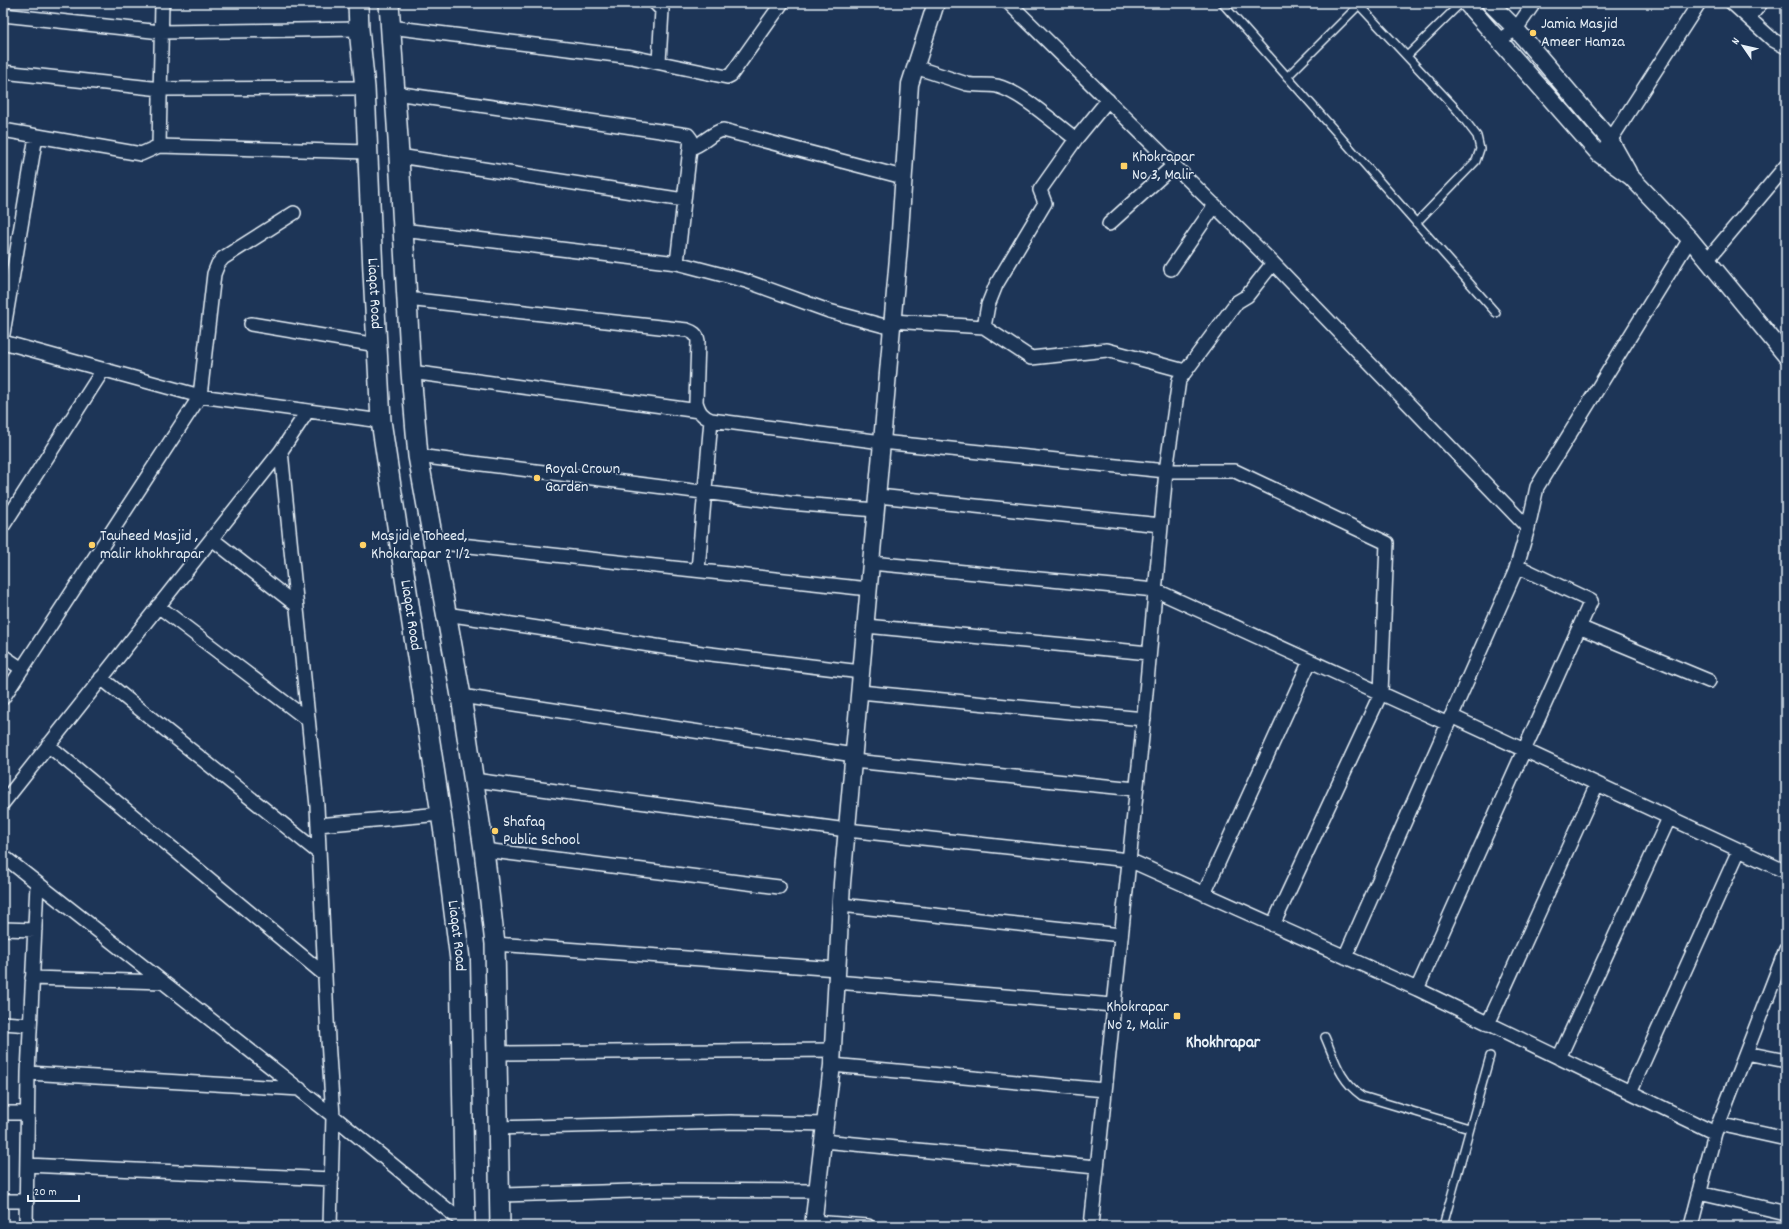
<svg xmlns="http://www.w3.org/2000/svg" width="1789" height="1229" font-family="Dekko,sans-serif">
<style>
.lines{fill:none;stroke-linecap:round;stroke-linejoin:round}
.service-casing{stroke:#e8f1f8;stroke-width:10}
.minor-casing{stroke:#e8f1f8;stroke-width:16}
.tertiary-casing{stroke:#e8f1f8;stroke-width:19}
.secondary-casing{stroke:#e8f1f8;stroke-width:22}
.service{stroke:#1d3557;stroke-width:7}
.minor{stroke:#1d3557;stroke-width:13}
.tertiary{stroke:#1d3557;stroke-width:16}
.secondary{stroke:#1d3557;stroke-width:19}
.poi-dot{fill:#ffd166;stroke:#1d3557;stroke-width:1.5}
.labels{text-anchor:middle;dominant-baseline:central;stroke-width:3.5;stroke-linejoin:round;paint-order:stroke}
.poi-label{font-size:16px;fill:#e8f1f8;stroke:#1d3557;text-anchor:start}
.street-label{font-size:16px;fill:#e8f1f8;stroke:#1d3557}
.neighbourhood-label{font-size:17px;font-weight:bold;fill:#e8f1f8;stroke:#1d3557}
</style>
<rect width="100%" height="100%" fill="#1d3557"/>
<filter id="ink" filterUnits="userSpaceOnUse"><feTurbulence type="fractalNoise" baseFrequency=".025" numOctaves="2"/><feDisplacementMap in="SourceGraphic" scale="8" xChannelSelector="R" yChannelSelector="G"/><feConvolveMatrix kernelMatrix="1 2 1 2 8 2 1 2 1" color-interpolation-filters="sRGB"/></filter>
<g filter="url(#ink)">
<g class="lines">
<defs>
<path id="service" d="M1222 3 1496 313
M1357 3 1457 110 1477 136 1480 149 1476 161 1416 223
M1407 56 1461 3
M1287 77 1359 5
M1325 1037C1335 1060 1340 1081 1362 1096L1469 1128
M1443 1226 1490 1056"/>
<path id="minor" d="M655 3 662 10 659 62
M1009 3 1273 263 1528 528
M1732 3 1773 40 1786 47
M3 15 161 32 359 29
M1749 18 1761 3
M390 27 632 57 727 77 731 75 782 3
M1499 40 1516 29 1534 3
M915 67 967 84C977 86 987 84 997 86 1023 93 1054 123 1076 139
M3 72 161 89 365 88
M395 93 688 135 691 139 677 263
M3 130 141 154 159 146 367 152
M159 146 162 3
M1606 147 1699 3
M690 148C703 145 710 133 723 130L903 177
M399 156 684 200
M1109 224 1174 165
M402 230 677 263 746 281 829 311 892 328
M1708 259 1786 166
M1171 269 1215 205
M407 299 687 330C693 332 697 334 698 341L696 402C699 412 702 416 711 420L882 442 1166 471H1235L1387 543 1381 693 1273 925
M892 321 984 327 1031 358 1107 350 1185 371
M251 324 377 345
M984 327 988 305 996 285 1045 203 1040 190 1076 139 1108 100
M3 334 36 136
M3 342 200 396 381 421
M411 372 699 411
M307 412 281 451 317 806 328 1040 333 1116 330 1226
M418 456 789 503 876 510
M878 496 1161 525
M3 526 103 370
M212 539 296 605
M433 542 869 589
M871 563 1155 590 1448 724
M698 570 711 420
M158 606 308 720
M446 614 702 653 861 672
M866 626 1149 653
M1579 627 1709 681
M3 656 22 669
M101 678 319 853
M860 692 1144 719
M461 696 854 755
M3 698 200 396 214 274 218 264 223 258 294 213
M1451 716 1780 869
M48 745 325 975
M853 761 1136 789
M474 780 847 830 1129 860 1417 989 1715 1133
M3 803 281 451
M318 825 441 814
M484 850 779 887
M3 856 333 1116 465 1224
M1204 894 1310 661
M841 905 1121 935
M3 929 35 930
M495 944 837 969
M1345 957 1515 572 1528 528 1537 487 1690 239
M32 978 163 982
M836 982 1113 1005
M1417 989 1591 601 1517 566
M3 1023 30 1025
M1488 1024 1597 784
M498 1053 832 1050
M1746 1053 1786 1061
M1559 1058 1669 818
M832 1065 1105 1090
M28 1073 300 1089
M1630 1092 1739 850
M3 1113H27
M1718 1124 1786 1139
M498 1128 730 1122 825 1124
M823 1141 1096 1167
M27 1165 332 1179
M1699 1193 1786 1213
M499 1195 665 1190 817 1191
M3 1201H27
M813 1222 868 1226
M26 1226 28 1073 37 884
M1091 1226 1142 737 1166 471 1179 380 1237 302 1247 296 1273 263
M1691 1226 1715 1133 1786 949"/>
<path id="tertiary" d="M1466 3 1599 154 1631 177 1690 239 1786 356
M1490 3 1516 29 1610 140 1628 172
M813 1226 832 1065 842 883 882 442 899 246 910 84 936 3"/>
<g id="secondary">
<path id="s1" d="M358 3 359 29 365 88 373 272 381 421 445 840 460 960 465 1226"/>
<path d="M389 3 398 139 411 372 418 456 461 696 484 850 495 944 500 1226"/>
</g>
</defs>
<use href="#service" class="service-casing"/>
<use href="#minor" class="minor-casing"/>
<use href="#tertiary" class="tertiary-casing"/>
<use href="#secondary" class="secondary-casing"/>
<use href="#service" class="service"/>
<use href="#minor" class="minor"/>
<use href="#tertiary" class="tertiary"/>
<use href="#secondary" class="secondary"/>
</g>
</g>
<g class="poi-dot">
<circle cx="1533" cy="33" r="4"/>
<rect x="1120" y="162" width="8" height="8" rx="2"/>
<circle cx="537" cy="478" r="4"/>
<circle cx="92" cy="545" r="4"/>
<circle cx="363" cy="545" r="4"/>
<circle cx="495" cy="831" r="4"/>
<rect x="1173" y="1012" width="8" height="8" rx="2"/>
</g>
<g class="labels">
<g class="poi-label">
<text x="1541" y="24">Jamia Masjid<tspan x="1541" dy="18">Ameer Hamza</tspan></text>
<text x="1132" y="157">Khokrapar<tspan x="1132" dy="18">No 3, Malir</tspan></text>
<text x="545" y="469">Royal Crown<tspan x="545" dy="18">Garden</tspan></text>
<text x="100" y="536">Tauheed Masjid ,<tspan x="100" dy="18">malir khokhrapar</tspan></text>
<text x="371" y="536">Masjid e Toheed,<tspan x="371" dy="18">Khokarapar 2 1/2</tspan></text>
<text x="503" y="822">Shafaq<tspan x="503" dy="18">Public School</tspan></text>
<text x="1169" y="1007" text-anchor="end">Khokrapar<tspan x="1169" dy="18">No 2, Malir</tspan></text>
</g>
<g class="street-label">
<text stroke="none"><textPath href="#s1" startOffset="291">Liaqat Road</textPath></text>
<text stroke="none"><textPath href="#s1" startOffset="615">Liaqat Road</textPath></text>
<text stroke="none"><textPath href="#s1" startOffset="939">Liaqat Road</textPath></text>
</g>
<g class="neighbourhood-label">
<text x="1223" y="1044">Khokhrapar</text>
</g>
</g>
<rect width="1789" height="1229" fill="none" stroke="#1d3557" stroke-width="16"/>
<rect x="8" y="8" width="1773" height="1213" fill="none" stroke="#e8f1f8" stroke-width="1.5" filter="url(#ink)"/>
<g transform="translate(1743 46) rotate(304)" stroke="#1d3557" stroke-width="3" paint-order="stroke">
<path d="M0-3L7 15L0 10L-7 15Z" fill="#e8f1f8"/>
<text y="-6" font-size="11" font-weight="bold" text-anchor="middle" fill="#e8f1f8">N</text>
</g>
<path d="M28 1195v6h51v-6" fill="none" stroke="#e8f1f8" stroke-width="2"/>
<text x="34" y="1195" font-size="12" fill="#e8f1f8" stroke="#1d3557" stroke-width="3" paint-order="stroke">20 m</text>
</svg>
